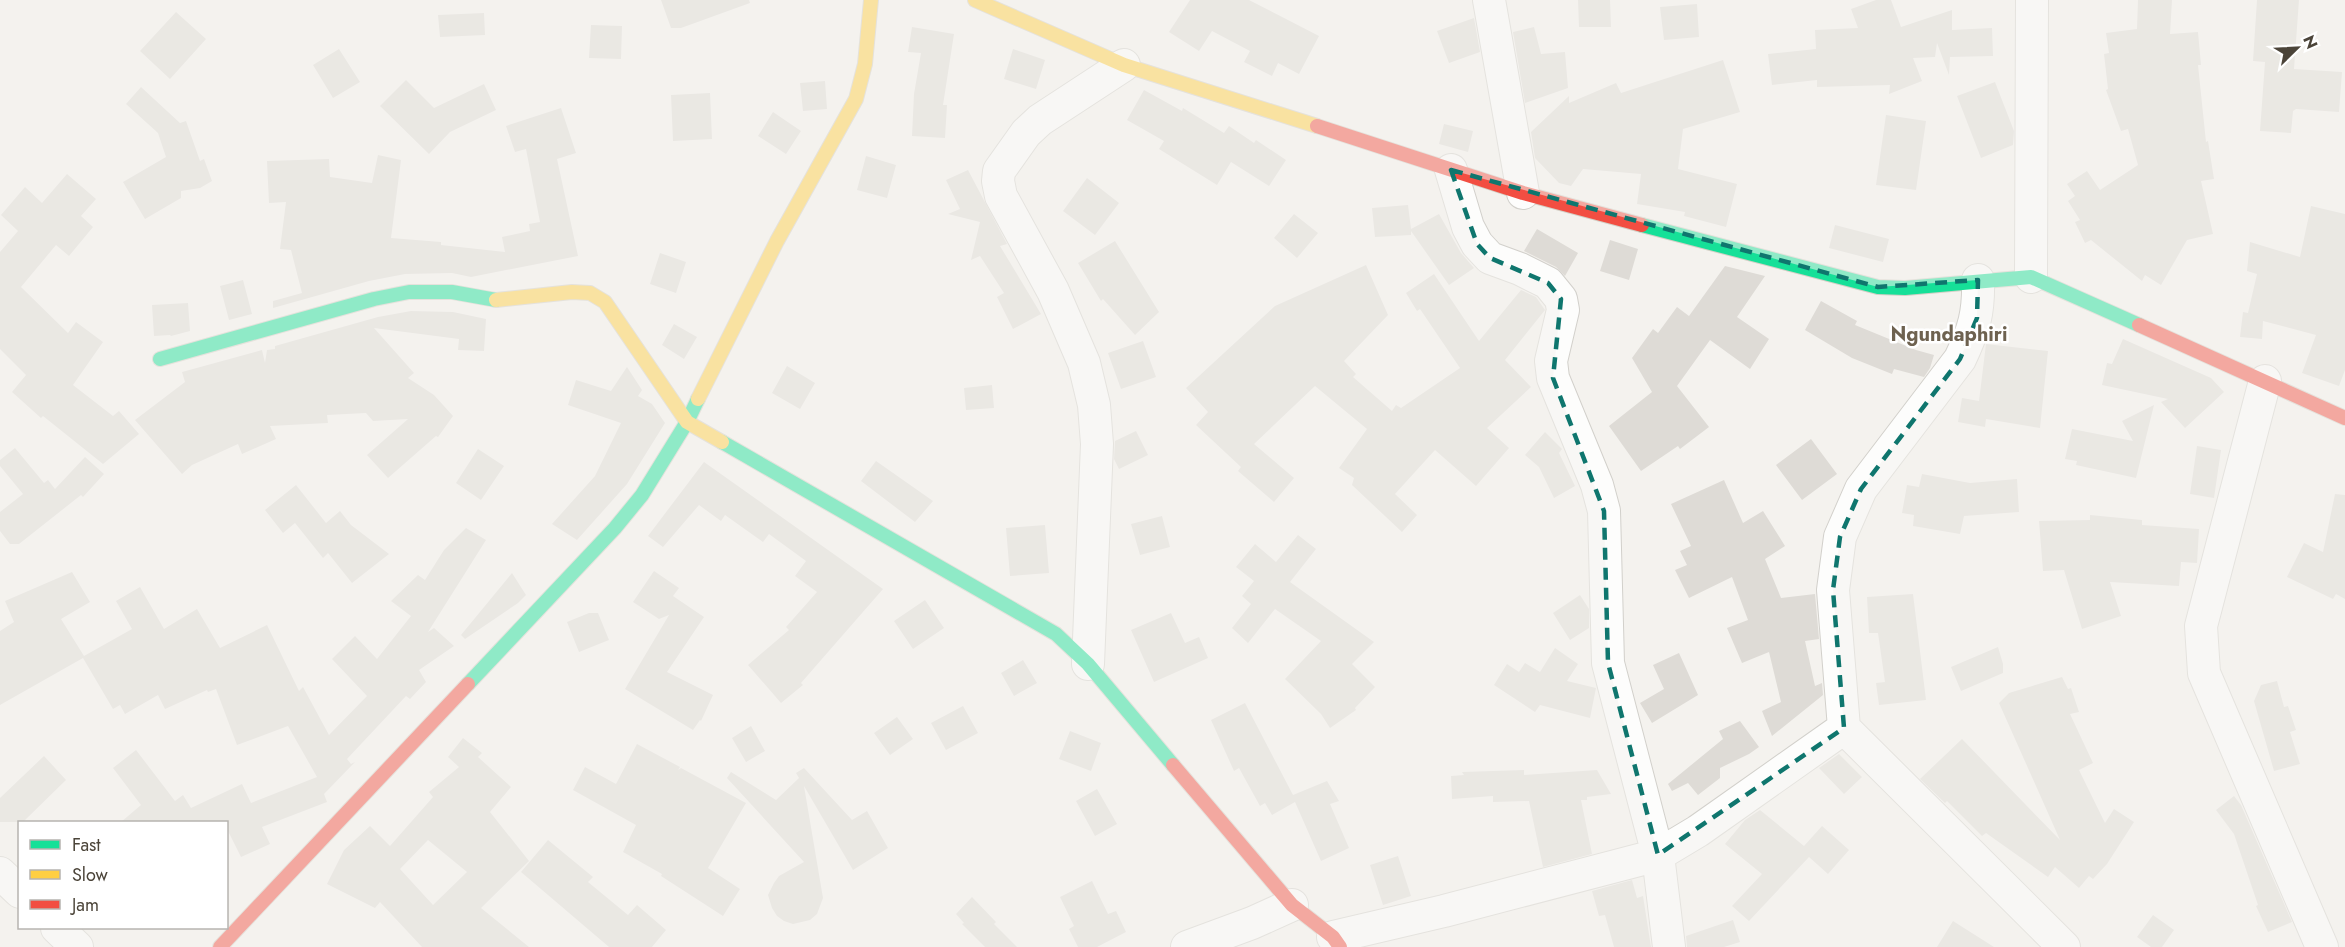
<svg xmlns="http://www.w3.org/2000/svg" width="2345" height="947" font-family="Jost,sans-serif">
<style>
.building{fill:#dedbd6;fill-rule:evenodd}
.lines{fill:none;stroke-linecap:round;stroke-linejoin:round}
.street-casing{stroke:#d2d0cb;stroke-width:34}
.fast-casing{stroke:#d3cfc5;stroke-width:16}
.slow-casing{stroke:#d3cfc5;stroke-width:16}
.jam-casing{stroke:#d3cfc5;stroke-width:16}
.street{stroke:#fdfdfc;stroke-width:32}
.fast{stroke:#16e098;stroke-width:14}
.slow{stroke:#ffcf43;stroke-width:14}
.jam{stroke:#f24e42;stroke-width:14}
.marked{fill:none;stroke:#0f766e;stroke-width:4.5;stroke-dasharray:12 8;stroke-linejoin:round}
.labels{text-anchor:middle;dominant-baseline:central;stroke-width:5;stroke-linejoin:round;paint-order:stroke}
.quarter-label{font-size:20px;font-weight:bold;fill:#6e6250;stroke:#fff}
</style>
<rect width="100%" height="100%" fill="#f4f2ee"/>
<path class="building" d="M661 0H749L750 3 681 28H671Z
M1190 0H1249L1319 36 1299 74 1278 63 1272 76 1244 62 1250 51 1212 31 1199 51 1169 32Z
M1578 0H1610L1611 27H1579Z
M1876 0H1891L1901 27 1952 10V30L1992 28 1993 56 1950 57 1949 75 1937 43 1935 57 1913 58 1922 81 1889 94 1890 85 1817 87V80L1772 85 1768 54 1816 49 1815 30 1858 28 1851 9Z
M2138 0H2172L2170 34 2198 32 2201 65H2198L2206 142 2208 141 2214 179 2201 181 2213 234 2187 240 2161 285 2145 275 2142 281 2091 240 2085 243 2075 222 2080 220 2068 201 2075 196 2067 184 2087 171 2100 190 2138 165 2128 129 2121 131 2106 90 2108 89 2104 54 2109 53 2106 33 2137 29Z
M2257 0H2299L2294 69 2342 72 2339 112 2296 109 2293 111 2291 133 2260 131 2265 62 2253 61Z
M1697 4 1699 37 1664 40 1660 7Z
M176 12 206 39 170 79 140 51Z
M484 13 485 35 440 37 438 15Z
M1474 18 1480 52 1449 63 1437 31Z
M591 25 622 26 621 59 589 58Z
M912 27 954 34 943 105H947L945 138 912 136 914 94 921 53 908 52Z
M1534 27 1541 54 1565 52 1568 88 1525 103 1513 32Z
M339 49 360 82 333 98 313 65Z
M1013 49 1045 60 1036 89 1004 79Z
M1723 60 1740 112 1683 129 1678 169 1737 184 1726 227 1684 216 1685 212 1637 204 1641 174 1583 169 1571 186 1559 183 1535 158 1531 132 1569 96V103L1616 83 1621 93Z
M406 80 434 108 484 84 496 110 450 132 429 154 380 106Z
M825 81 827 109 803 111 800 83Z
M1995 82 2014 131 2013 145 1981 158 1957 96Z
M141 87 180 123 186 121 200 161 204 159 212 181 200 188 181 191V198L145 219 123 182 166 157 158 133 126 104Z
M1144 90 1182 111 1183 108 1224 133 1229 126 1254 143 1256 140 1286 160 1269 186 1231 162 1217 185 1159 149 1164 141 1127 120Z
M710 93 712 139 673 141 671 95Z
M561 108 576 153 557 159 578 256 471 277 452 273 405 274 369 281 273 308V301L302 293 291 250 280 249 286 202 269 203 267 161 329 159 330 177 372 183 378 155 401 160 391 238 441 242V245L505 252 502 237 530 231 529 224 540 222 526 149 515 152 506 126Z
M773 112 801 131 786 154 758 136Z
M1886 115 1926 121 1916 190 1876 185Z
M1444 124 1473 131 1468 152 1439 144Z
M866 156 896 165 887 198 857 190Z
M968 170 1007 244 1000 246 1041 314 1013 329 997 297 1004 293 980 256 971 260 980 222 948 214 960 209 946 180Z
M67 174 96 199 81 216 93 227 69 256 56 245 21 287 68 333 76 322 103 342 73 385 113 416 119 411 139 434 103 464 43 416 41 418 12 392 26 375 0 349V252L18 231 1 215 25 187 42 203Z
M1087 178 1119 203 1095 235 1063 211Z
M1408 205 1411 229 1439 214 1461 253 1474 268 1449 285 1411 231V235L1375 237 1372 208Z
M2311 206 2345 214V370L2339 386 2302 373 2316 335 2263 321 2262 339 2240 337 2243 312 2248 313 2257 274 2247 271 2250 242 2300 257Z
M1294 214 1318 233 1297 258 1274 238Z
M1835 225 1889 239 1883 262 1829 248Z
M1537 229 1578 253 1565 276 1556 267 1524 251Z
M1610 240 1638 249 1629 280 1600 271Z
M1115 241 1159 312 1135 335 1103 299 1101 301 1078 263Z
M660 253 686 262 676 293 650 284Z
M1366 265 1388 315 1344 361 1356 374 1353 377 1392 411 1396 405 1401 408 1460 368 1420 309 1417 311 1406 293 1434 274 1479 341 1521 290 1536 297 1545 310 1505 360 1531 387 1487 428 1509 448 1476 486 1435 450 1395 494 1417 515 1402 532 1352 485 1354 478 1339 468 1367 429 1315 386 1254 444 1294 478 1274 502 1238 471 1241 467 1196 425 1208 412 1186 388 1275 306Z
M1725 266 1765 276 1737 317 1769 339 1750 369 1710 340 1677 386 1709 427 1680 449 1678 446 1641 471 1609 426 1652 392 1632 358 1653 329 1658 333 1677 307 1689 316Z
M243 280 252 314 229 320 220 286Z
M1821 301 1857 321 1855 325 1916 350 1934 355 1930 368 1924 377 1894 369 1892 374 1852 358 1805 330Z
M188 303 190 331 171 336 170 335 154 336 152 305Z
M411 311 453 312 486 319 484 351 458 350 459 339 374 328 414 373 408 378 434 395 453 416 438 437 436 436 388 478 367 455 408 419 373 421 366 413 327 415 328 423 270 426 276 439 242 454 238 444 192 465 182 474 135 420 185 382 182 372 262 350 265 363 267 350 275 349V346L378 317Z
M674 324 697 337 684 359 662 345Z
M2123 339 2211 378 2224 392 2185 428 2161 402 2168 399 2102 385 2107 363 2112 364Z
M1143 341 1156 377 1121 389 1108 353Z
M1986 344 2048 351 2040 428 1986 419 1985 427 1958 422 1962 398 1979 401Z
M787 366 815 383 800 409 772 393Z
M627 367 642 390 638 396 652 404 665 423 627 484 577 540 552 524 595 476 621 423 568 405 576 380 611 391Z
M992 385 994 408 966 410 964 388Z
M2154 405 2136 478 2076 465 2077 461 2065 459 2072 429 2133 441 2122 421Z
M1136 431 1148 455 1119 469 1114 459 1115 441Z
M1545 432 1562 449 1559 453 1575 486 1554 498 1539 467 1525 455Z
M1811 439 1837 474 1802 500 1776 465Z
M2197 446 2221 450 2214 498 2190 494Z
M15 448 44 483 48 480 55 489 85 457 104 474 83 497 81 495 19 544H10L0 531V512L23 494 0 466V460Z
M478 449 504 466 481 500 456 483Z
M876 461 933 501 915 522 861 481Z
M704 462 883 589 801 683 803 685 781 703 748 665 789 630 786 627 817 592 795 576 806 561 769 534 763 542 725 515 721 521 699 505 663 547 648 536Z
M1922 474 1970 483 2017 479 2019 512 1964 516 1960 534 1913 526 1914 515 1902 513 1907 485 1919 487Z
M1724 480 1743 523 1763 511 1785 546 1765 559 1781 598 1815 594 1819 639 1805 641 1815 686 1822 683 1823 695 1772 736 1762 711 1781 702 1769 652 1742 663 1727 628 1748 620 1732 577 1689 598 1675 570 1687 565 1680 551 1691 546 1671 504Z
M296 485 326 523 340 511 351 525 389 554 352 583 328 553 323 558 295 523 283 533 265 510Z
M2335 494 2345 495V599L2336 594 2333 599 2287 577 2304 543 2323 552Z
M2090 515 2142 520V525L2199 529 2197 563 2181 562 2179 586 2110 582 2121 616 2082 629 2064 570 2043 571 2039 521 2090 520Z
M1162 516 1170 547 1140 555 1131 524Z
M1045 525 1049 573 1010 576 1006 528Z
M466 528 486 540 428 632 434 628 454 646 419 670 426 682 410 699 406 696 347 759 351 764 355 762 324 794 327 802 262 827 270 844 241 857 226 827V822H121L141 805 113 768 136 750 175 801 183 795 191 808 242 784 251 803 317 777 288 726 237 745 216 689 208 692 207 690 165 709 158 695 125 714 120 705 113 709 83 658 0 705V631L14 622 5 601 72 572 90 602 61 619 84 656 132 629 116 601 140 587 164 629 197 609 220 648 267 625 299 691 303 687 329 735 367 696 332 659 355 636 377 659 411 616 391 601 418 575 425 580 444 550Z
M1298 535 1316 549 1290 582 1374 642 1352 664 1375 687 1355 708 1356 710 1330 728 1321 714 1285 679 1321 641 1275 609 1248 643 1232 628 1251 604 1242 596 1254 581 1236 567 1255 544 1276 562Z
M654 571 679 588 673 596 704 617 667 672 713 695 701 721 700 720 693 730 625 689 669 615 659 619 633 602Z
M512 573 526 595 518 603 465 639 461 635Z
M1913 594 1926 700 1879 705 1876 683 1885 682 1878 633H1869L1867 597Z
M1580 595 1589 609V628L1570 640 1553 613Z
M925 600 944 628 913 649 894 621Z
M589 613H598L609 640 579 652 567 622Z
M1171 613 1185 643 1199 637 1208 658 1154 682 1131 630Z
M1998 647 2003 664V673L1961 691 1951 667Z
M1555 648 1578 664 1567 681 1596 688 1590 718 1540 705 1535 712 1494 685 1507 664 1519 672 1525 663 1540 672Z
M1679 653 1698 695 1652 723 1640 703 1664 689 1653 665Z
M1023 660 1037 683 1014 696 1001 673Z
M2062 677 2068 689 2071 688 2079 712 2070 714 2093 763 2079 770 2105 823 2114 809 2134 822 2107 864 2093 879 2089 876 2079 888 2055 867 2048 877 1986 833 1982 836 1947 801 1945 803 1920 779 1962 739 2060 840 1999 703 2009 693Z
M2277 681 2284 707 2288 706 2296 730 2290 732 2300 764 2274 771 2254 701 2261 685Z
M1245 703 1293 795 1327 781 1339 801 1330 804 1349 848 1321 861 1295 802 1272 815 1265 803 1260 806 1239 768 1234 771 1211 720Z
M963 706 978 733 946 750 931 723Z
M897 717 913 739 890 755 874 733Z
M1740 721 1759 747 1749 754 1720 768V778L1698 795 1688 783 1672 791 1668 784 1723 739 1719 731Z
M751 726 765 751 746 762 732 738Z
M1070 731 1101 743 1091 771 1059 759Z
M463 738 482 753 478 757 511 787 490 812 529 861 481 908 529 947H422L380 902 375 908 327 884 344 850 370 826 390 846 433 797 429 792 459 767 448 757ZM428 840 467 872 433 905 400 869Z
M637 744 680 767 678 770 681 768 746 803 708 868 740 889 723 916 661 876 662 874 623 852 636 825 573 790 585 767 616 784Z
M1839 754 1862 777 1844 794 1819 768Z
M44 756 66 780 23 822H0V798Z
M804 768 852 820 867 811 888 848 853 870 804 786 823 898 817 914 810 920 793 924 784 921 777 916 772 908 768 895 774 883 779 876 804 862 727 778 731 772 776 800 799 778 796 773Z
M1524 770V775L1597 770 1611 794 1587 797V800H1581L1592 854 1543 867 1529 801 1493 802V796L1452 799 1451 776 1464 775 1462 772Z
M1097 789 1117 824 1095 836 1076 801Z
M2234 796 2241 805 2292 922 2268 932 2256 906 2258 905 2234 834 2216 810Z
M1760 810 1804 846 1822 826 1849 850 1828 874 1809 857 1749 921 1732 906 1762 874 1725 844 1745 820Z
M548 840 593 877 588 882 628 915 637 905 666 930 652 947H609L521 872Z
M1398 856 1411 896 1383 905 1370 865Z
M1632 880 1637 898 1643 896 1651 947H1614L1605 915 1599 916 1592 891Z
M1092 881 1108 914 1116 911 1126 932 1097 947H1078L1069 929 1074 926 1060 897Z
M972 897 996 922 994 924 1017 947H985L962 924 964 923 956 914Z
M2153 915 2174 930 2162 947H2151L2137 937Z
M1733 920 1740 942 1724 947H1687L1686 936Z
M1953 921 1994 947H1937Z"/>
<g class="lines">
<defs>
<path id="street" d="M1489 0 1523 193
M1451 170 1468 227 1477 244 1490 258 1520 269 1548 283 1561 299 1563 310 1551 361 1553 378 1597 485 1604 511 1608 663 1658 855 1669 947
M2031 277 2032 0
M1978 280C1979 312 1974 330 1960 359L1861 489 1840 537 1833 590 1844 728 2064 947
M2265 381 2201 626 2204 673 2322 947
M1088 664 1097 444 1094 405 1084 363 1053 291 1001 196 998 181 999 171 1026 133 1040 120 1124 65
M0 873 20 892
M57 928 77 947
M1333 937 1444 911 1658 855 1698 831 1844 728
M1187 947 1252 923 1292 905"/>
<path id="fast" d="M1642 225 1878 287 1905 288 2031 277 2139 325
M160 359 374 299 409 292H452L496 300
M722 442 1056 634 1088 664 1173 765
M468 684 615 528 642 495 687 422 698 399"/>
<path id="slow" d="M975 0 1124 65 1317 126
M496 300 572 292 590 293 605 302 687 422 722 442
M698 399 777 241 856 99 865 64 871 0"/>
<path id="jam" d="M1317 126 1523 193 1642 225
M2139 325 2345 418
M1173 765 1292 905 1333 937 1340 947
M220 947 468 684"/>
</defs>
<use href="#street" class="street-casing"/>
<use href="#fast" class="fast-casing"/>
<use href="#slow" class="slow-casing"/>
<use href="#jam" class="jam-casing"/>
<use href="#street" class="street"/>
<use href="#fast" class="fast"/>
<use href="#slow" class="slow"/>
<use href="#jam" class="jam"/>
</g>
<path d="M0 0H2345V947H0ZM1451 170 1878 287 1978 280 1977 318 1960 359 1861 489 1840 537 1833 590 1844 728 1658 855 1608 663 1604 511 1553 378 1561 299 1548 283 1490 258 1477 244Z" fill="#f4f2ee" fill-opacity=".55" fill-rule="evenodd"/>
<path class="marked" d="M1451 170 1878 287 1978 280 1977 318 1960 359 1861 489 1840 537 1833 590 1844 728 1658 855 1608 663 1604 511 1553 378 1561 299 1548 283 1490 258 1477 244Z"/>
<g class="labels">
<g class="quarter-label">
<text x="1949" y="334">Ngundaphiri</text>
</g>
</g>
<rect x="18" y="821" width="210" height="108" fill="#ffffff" stroke="#b7b4b0" stroke-width="1.5"/>
<rect x="30" y="840" width="30" height="9" fill="#16e098" stroke="#b7b4b0" stroke-width="1.5"/>
<text x="72" y="851" font-size="18" fill="#4b4439">Fast</text>
<rect x="30" y="870" width="30" height="9" fill="#ffcf43" stroke="#b7b4b0" stroke-width="1.5"/>
<text x="72" y="881" font-size="18" fill="#4b4439">Slow</text>
<rect x="30" y="900" width="30" height="9" fill="#f24e42" stroke="#b7b4b0" stroke-width="1.5"/>
<text x="72" y="911" font-size="18" fill="#4b4439">Jam</text>
<g transform="translate(2297 48) rotate(66)" stroke="#ffffff" stroke-width="4.5" paint-order="stroke">
<path d="M0-4.5L10 22L0 15L-10 22Z" fill="#4b4439"/>
<text y="-9" font-size="16" font-weight="bold" text-anchor="middle" fill="#4b4439">N</text>
</g>
</svg>
